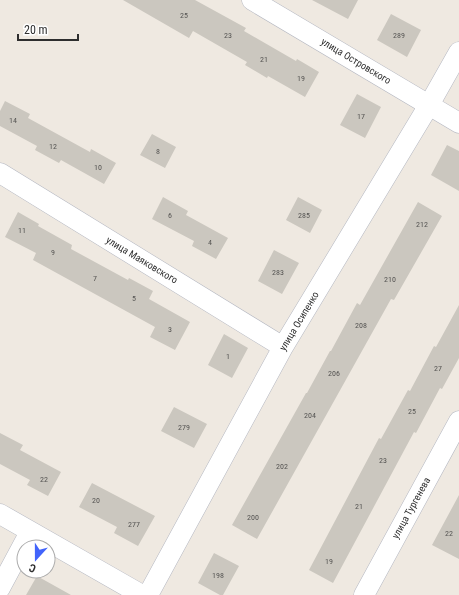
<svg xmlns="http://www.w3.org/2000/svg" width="459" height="595" font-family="'Roboto Condensed',sans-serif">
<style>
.building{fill:#cbc7bf}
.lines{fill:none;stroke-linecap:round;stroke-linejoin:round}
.minor-casing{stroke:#b4b7c1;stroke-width:21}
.minor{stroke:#fff;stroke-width:20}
.labels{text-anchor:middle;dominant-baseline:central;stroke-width:3.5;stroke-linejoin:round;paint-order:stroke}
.number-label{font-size:8px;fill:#555452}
.street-label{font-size:10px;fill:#2e2e2e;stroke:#fff}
</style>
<rect width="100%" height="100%" fill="#efe9e1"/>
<path class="building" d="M123 0H195L246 28 244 31 296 61 297 59 319 72 305 97 268 76 267 78 245 65 247 62 193 31 189 38Z
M312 0H358L348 19Z
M391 14 421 30 407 57 377 40Z
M357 94 381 107 365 138 340 125Z
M5 101 30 114 28 118 90 152 91 149 116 163 104 184 61 160 59 163 35 150 37 146 0 126V111Z
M152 134 176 147 165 168 140 155Z
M447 145 459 151V191L431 175Z
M163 197 188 211 186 215 228 238 216 259 192 246 194 241 152 219Z
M298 197 322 210 310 233 286 220Z
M418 202 442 216 394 300 391 299 257 539 232 525 306 393H307L330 351H331L357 303 360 305Z
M18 212 39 224 38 226 72 245 71 249 128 280 129 278 153 291 149 299 190 322 175 350 150 337 155 327 33 260 36 253 5 237Z
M274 250 299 263 282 294 258 281Z
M459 305V358L442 389 440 388 416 433 414 432 333 583 309 570 379 438 381 439 408 390 410 391 434 346 436 347Z
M224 334 248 348 232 378 208 365Z
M174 407 207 424 194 448 161 431Z
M0 433 23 445 20 450 61 472 48 496 27 485 30 480 0 464Z
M92 483 155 516 138 546 114 533 117 527 79 507Z
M459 495V559L432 545Z
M214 553 239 566 223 595H220L198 583Z
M37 576 71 595H26Z"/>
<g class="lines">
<defs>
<path id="minor" d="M252 0 459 123
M0 173 283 347
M0 514 142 595
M0 588 30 532
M148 595 283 347 429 105 459 52
M364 595 459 421"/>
</defs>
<use href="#minor" class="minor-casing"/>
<use href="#minor" class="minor"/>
</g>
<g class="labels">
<g class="number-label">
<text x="184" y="15">25</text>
<text x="228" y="35">23</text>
<text x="399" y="35">289</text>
<text x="264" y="59">21</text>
<text x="301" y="78">19</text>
<text x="361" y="116">17</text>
<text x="13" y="120">14</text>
<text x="53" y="146">12</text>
<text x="158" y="151">8</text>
<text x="98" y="167">10</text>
<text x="170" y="215">6</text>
<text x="304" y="215">285</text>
<text x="422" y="224">212</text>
<text x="22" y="230">11</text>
<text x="210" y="242">4</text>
<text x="53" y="252">9</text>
<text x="278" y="272">283</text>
<text x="95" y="278">7</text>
<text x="390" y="279">210</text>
<text x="134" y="298">5</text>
<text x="361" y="325">208</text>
<text x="170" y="329">3</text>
<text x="228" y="356">1</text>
<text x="438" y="368">27</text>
<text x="334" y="373">206</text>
<text x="412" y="411">25</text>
<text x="310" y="415">204</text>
<text x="184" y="427">279</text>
<text x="383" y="460">23</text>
<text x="282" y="466">202</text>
<text x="44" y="479">22</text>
<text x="96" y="500">20</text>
<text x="359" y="506">21</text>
<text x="253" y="517">200</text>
<text x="134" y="524">277</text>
<text x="449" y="533">22</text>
<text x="329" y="561">19</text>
<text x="218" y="575">198</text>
</g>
<g class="street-label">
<text transform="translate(356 61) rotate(31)">улица Островского</text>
<text transform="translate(142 260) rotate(31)">улица Маяковского</text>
<text transform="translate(299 321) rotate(-59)">улица Осипенко</text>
<text transform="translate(411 508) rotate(-61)">улица Тургенева</text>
</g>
</g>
<g transform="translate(36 559) rotate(201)"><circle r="19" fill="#ffffff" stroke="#ababab"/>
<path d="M0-3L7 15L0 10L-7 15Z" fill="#4264fb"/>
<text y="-6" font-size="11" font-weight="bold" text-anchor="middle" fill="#2e2e2e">С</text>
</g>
<path d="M18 34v6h60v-6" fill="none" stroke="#2e2e2e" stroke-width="2"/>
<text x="24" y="34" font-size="12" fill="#2e2e2e" stroke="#ffffff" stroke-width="3" paint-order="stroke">20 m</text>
</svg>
